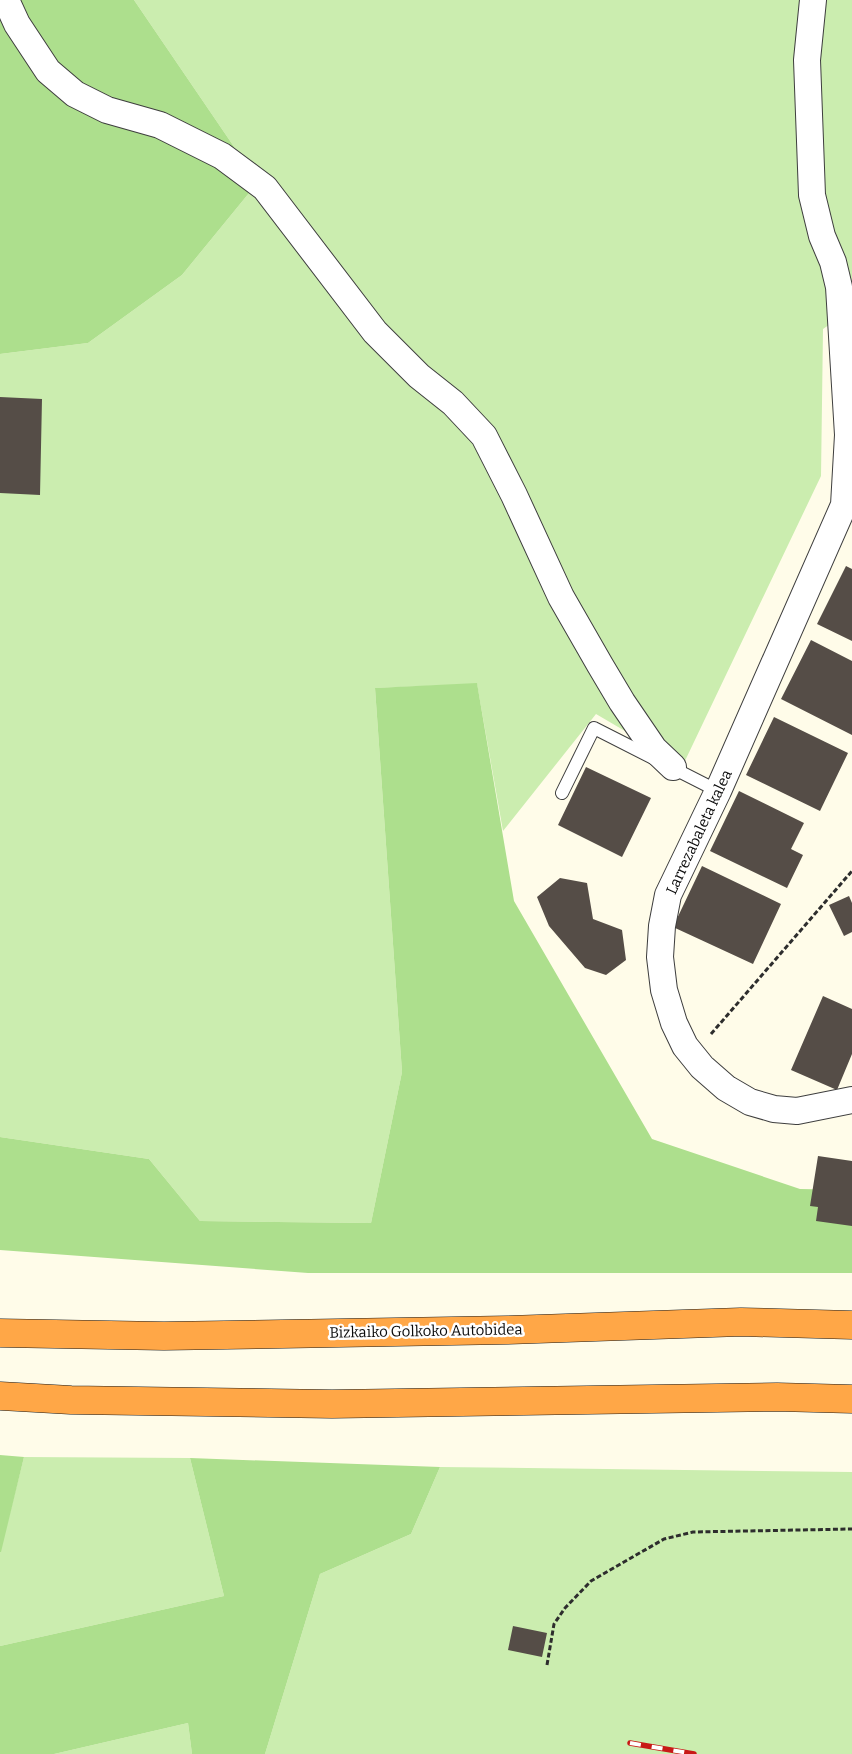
<svg xmlns="http://www.w3.org/2000/svg" width="852" height="1754" font-family="Bitter,serif">
<style>
.green{fill:#cbedaf}
.forest{fill:#addf8d}
.building{fill:#554d47}
.lines{fill:none;stroke-linecap:round;stroke-linejoin:round}
.service-casing{stroke:#3e3e3e;stroke-width:14}
.minor-casing{stroke:#3e3e3e;stroke-width:28}
.motorway-casing{stroke:#1c1c1c;stroke-width:29}
.path{stroke:#2d2d2d;stroke-width:3;stroke-dasharray:5 2.5;stroke-linecap:butt}
.service{stroke:#fff;stroke-width:12}
.minor{stroke:#fff;stroke-width:26}
.motorway{stroke:#ffa747;stroke-width:28}
.rail-casing{stroke:#c81916;stroke-width:5.5}
.rail{stroke:#fff;stroke-width:4;stroke-dasharray:11;stroke-linecap:butt}
.labels{text-anchor:middle;dominant-baseline:central;stroke-width:5;stroke-linejoin:round;paint-order:stroke}
.street-label{font-size:15px;fill:#0b0b0b;stroke:#fff}
</style>
<rect width="100%" height="100%" fill="#fffce9"/>
<path class="green" d="M134 0H852V309L823 329 821 476 683 765 596 714 503 831 477 684 375 688 402 1072 371 1223 200 1221 149 1159 0 1137V354L88 343 182 275 258 182Z
M24 1457 190 1458 224 1596 0 1646V1552Z
M440 1467 852 1472V1754H265L320 1574 411 1534Z
M188 1723 192 1754H54Z"/>
<path class="forest" d="M0 0H134L258 182 182 275 88 343 0 354Z
M477 683 514 901 652 1139 800 1189 852 1190V1273H308L0 1250V1137L149 1159 200 1221 371 1223 402 1072 375 688Z
M0 1455 24 1457 1 1552H0Z
M190 1458 440 1467 411 1534 320 1574 265 1754H192L188 1723 54 1754H0V1646L224 1596Z"/>
<path class="building" d="M0 397 42 399 40 495 0 493Z
M846 566 852 569V641L817 624Z
M811 640 852 661V735L781 699Z
M774 717 848 753 820 811 746 775Z
M586 767 651 798 622 857 558 825Z
M739 791 804 823 791 849 803 855 787 888 710 851Z
M702 866 781 904 753 964 673 927Z
M560 878 587 883 593 919 622 930 626 960 606 975 585 968 549 926 537 897Z
M849 896 852 903V932L844 936 829 905Z
M823 996 852 1009V1054L837 1090 791 1070Z
M818 1156 852 1161V1226L816 1221 818 1207 810 1206Z
M513 1626 547 1633 542 1657 508 1650Z"/>
<g class="lines">
<defs>
<path id="service" d="M562 793 594 728 718 791"/>
<path id="minor" d="M6 0 17 24 48 71 75 94 107 110 160 125 222 156 265 188 375 332 419 376 453 403 484 436 514 495 561 597 600 665 622 702 654 749 673 767
M813 0 807 60 812 195 822 236 833 262 839 287 848 435 844 505 718 791 668 895 662 926 660 957 664 990 674 1023 685 1046 702 1067 726 1088 750 1102 774 1109 797 1111 852 1100"/>
<path id="motorway" d="M0 1333 164 1336 508 1330 741 1322 852 1325
M0 1396 71 1400 332 1404 777 1397 852 1399"/>
</defs>
<use href="#service" class="service-casing"/>
<use href="#minor" class="minor-casing"/>
<use href="#motorway" class="motorway-casing"/>
<path class="path" d="M711 1034 852 871
M547 1665 554 1624 565 1608 591 1581 664 1539 693 1532 852 1529"/>
<use href="#service" class="service"/>
<use href="#minor" class="minor"/>
<use href="#motorway" class="motorway"/>
<defs>
<path id="rail" d="M630 1743 694 1754"/>
</defs>
<use href="#rail" class="rail-casing"/>
<use href="#rail" class="rail"/>
</g>
<g class="labels">
<g class="street-label">
<text transform="translate(699 832) rotate(-65)">Larrezabaleta kalea</text>
<text transform="translate(426 1331) rotate(-1)">Bizkaiko Golkoko Autobidea</text>
</g>
</g>
</svg>
